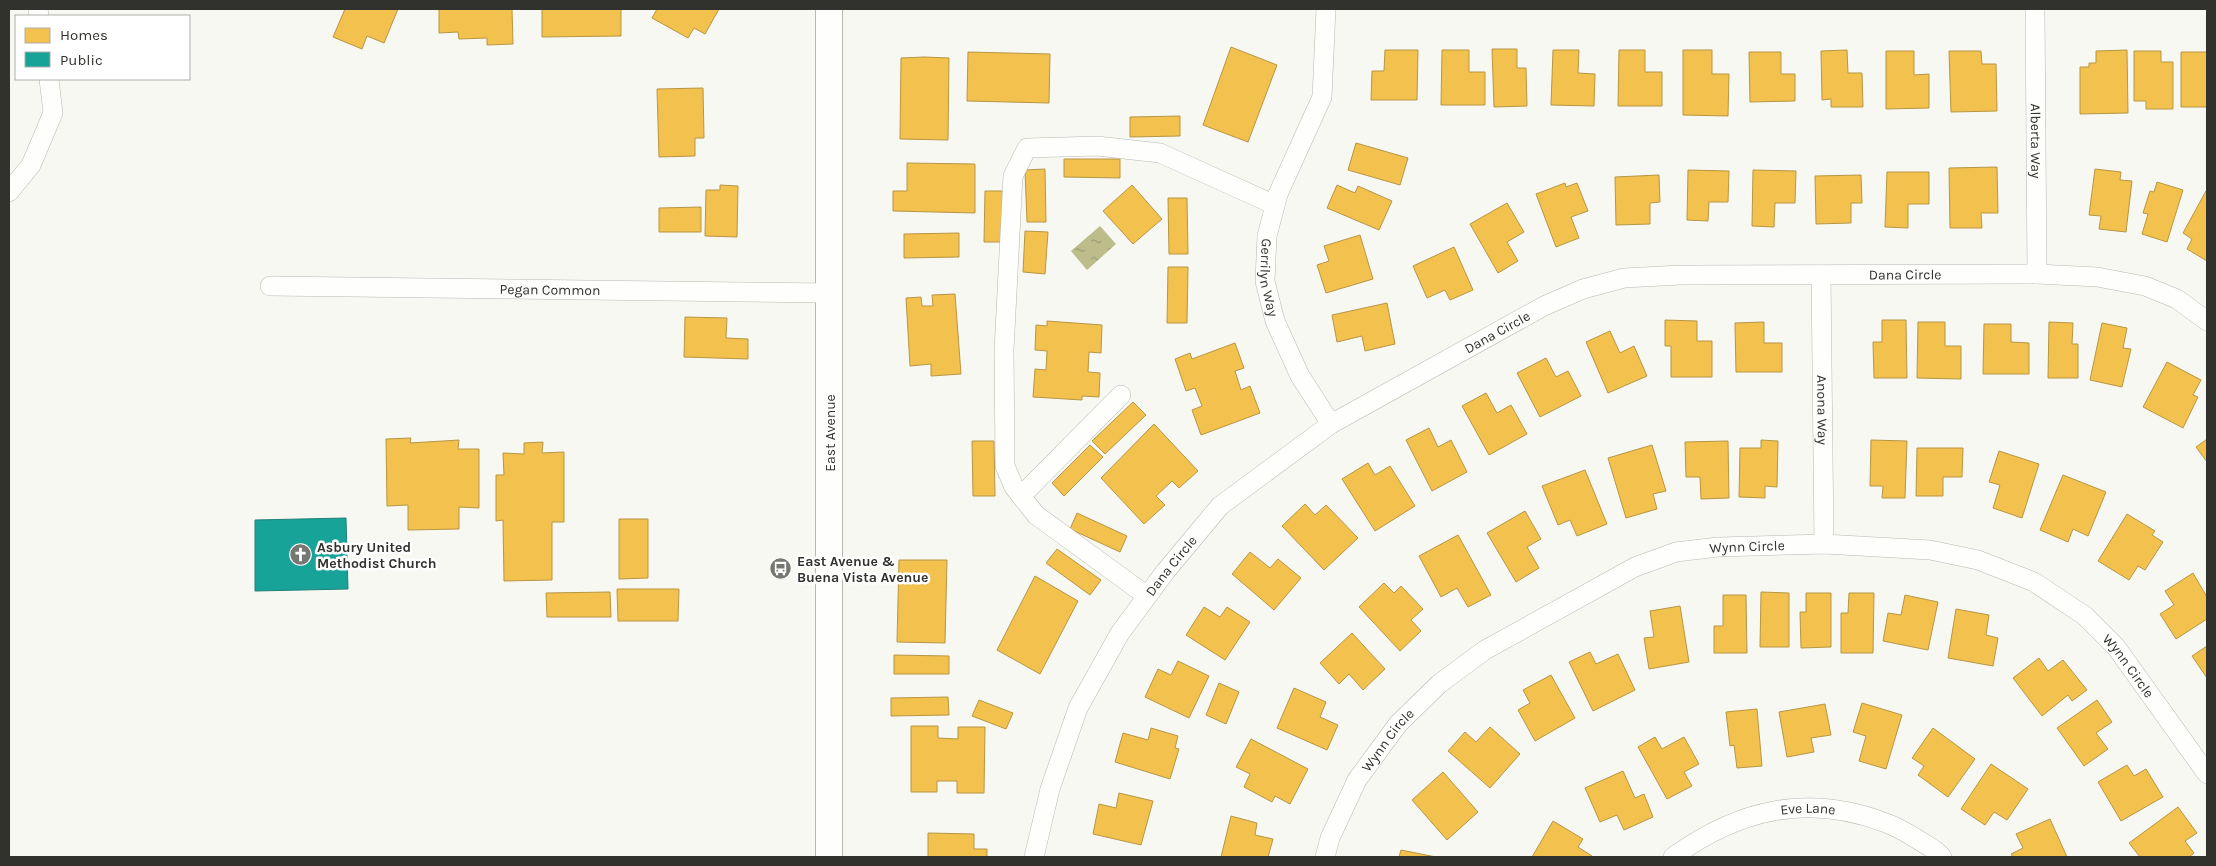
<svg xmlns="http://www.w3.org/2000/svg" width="2216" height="866" font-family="Karla,sans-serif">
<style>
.water{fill:url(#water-ripples)}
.homes{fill:#f2c14e;stroke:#b89644}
.public{fill:#17a398;stroke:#1f8178}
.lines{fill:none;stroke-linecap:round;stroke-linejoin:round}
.minor-casing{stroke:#b8b8b4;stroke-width:20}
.secondary-casing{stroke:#b8b8b4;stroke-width:28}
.minor{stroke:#fefefd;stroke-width:19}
.secondary{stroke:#fefefd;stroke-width:26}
.labels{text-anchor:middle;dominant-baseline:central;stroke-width:5;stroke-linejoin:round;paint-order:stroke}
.street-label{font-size:14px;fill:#31312e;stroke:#fff}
.poi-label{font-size:14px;font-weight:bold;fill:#31312e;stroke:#fff;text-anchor:start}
</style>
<defs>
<pattern id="water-ripples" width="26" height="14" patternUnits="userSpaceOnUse" patternTransform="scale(1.25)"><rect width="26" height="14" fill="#bcbd8b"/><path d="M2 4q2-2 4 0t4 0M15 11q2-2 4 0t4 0" fill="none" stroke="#999a72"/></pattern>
</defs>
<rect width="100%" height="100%" fill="#f7f8f2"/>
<path class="water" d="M1100 226 1116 244 1087 270 1071 251Z"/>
<path class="homes" d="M345 9H398L384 43 367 36 362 49 333 37Z
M439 9H512L513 44 487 45V38L459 39 458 32 439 33Z
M542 9H621V36L542 37Z
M657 9H719L705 34 694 28 688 38 652 18Z
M1231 47 1277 65 1248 142 1203 125Z
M1492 49H1517V68H1526L1527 106 1494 107Z
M1385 50H1418L1417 100H1371L1372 71H1384Z
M1442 50H1469V72H1485V105H1441Z
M1553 50H1579L1578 73 1595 74 1594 106 1551 105Z
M1619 50H1645V72H1662V106H1618Z
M1683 50H1712V74H1729L1728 116 1683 115Z
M1847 50 1848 73H1862L1863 107H1831V99L1822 100 1821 51Z
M2127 50 2128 113 2080 114V67H2089V63H2096V51Z
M1886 51H1914V75L1929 74V108L1886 109Z
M1949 51H1981L1982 64H1996L1997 111 1951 112Z
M2134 51H2161V62H2173V109H2146V101H2134Z
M968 52 1050 54 1049 103 967 101Z
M1749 52H1781V74H1795V101L1750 102Z
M2181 52H2207V107H2181Z
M924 57 949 58 948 140 900 139 901 58Z
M703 88 704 138H695V156L659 157 657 89Z
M1180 116V136L1130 137V117Z
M1356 143 1408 158 1400 185 1348 170Z
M1064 159H1120V178L1064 177Z
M907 163 975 164V213L893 211V191H907Z
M1997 167 1998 213H1981L1982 228H1950L1949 168Z
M1045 169 1046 222H1027L1025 170Z
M2095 169 2121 172 2120 180 2132 181 2126 232 2099 229 2101 216 2089 215Z
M1688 170 1729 171 1728 202H1709L1708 221 1687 220Z
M1753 170 1796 171 1795 203H1775L1774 227 1752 226Z
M1887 172H1929V204H1908V228L1885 227Z
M1659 175 1660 202 1650 203V224L1616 225 1615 177Z
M1861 175 1862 203H1851V223L1816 224 1815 176Z
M2157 182 2183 190 2167 242 2142 234 2148 214 2143 213 2150 191 2154 192Z
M1565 183 1566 187 1577 183 1588 211 1571 217 1579 238 1556 247 1536 194Z
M720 185 738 186 737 237 705 236 706 190H720Z
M1132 185 1162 219 1133 244 1103 211Z
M1337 185 1355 193 1358 186 1392 201 1379 230 1327 208Z
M985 191H1003L1002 242H984Z
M2206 191 2207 192V261L2187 249 2192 239 2183 233Z
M1168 198H1187L1188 254H1169Z
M1507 203 1524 232 1507 242 1518 261 1498 273 1470 224Z
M701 207V232H659V208Z
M1025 231 1048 232 1045 274 1023 272Z
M959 233V257L904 258V234Z
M1360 235 1373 279 1326 293 1317 265 1329 261 1324 246Z
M1454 247 1473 290 1450 300 1445 290 1427 298 1413 266Z
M1168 267H1188L1187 323H1167Z
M955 294 961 374 931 376V364L910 366 906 298 921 297 922 306H933L932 295Z
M1387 303 1395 344 1365 351 1362 336 1337 342 1332 315Z
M685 317 727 318 726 338 748 339V359L684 357Z
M1665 320 1697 321V341H1712V377H1671V346H1665Z
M1882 320H1906L1907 378H1874L1873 342H1882Z
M1047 321 1102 325 1101 353 1089 352 1088 372 1100 373 1099 397 1082 396V400L1033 397 1035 369 1046 370 1047 351 1035 350 1036 325 1047 326Z
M1764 322V343H1782V372H1736L1735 323Z
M1918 322H1945V346H1961V379L1917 378Z
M2049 322 2073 323 2072 344H2078V378H2048Z
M2102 323 2127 328 2123 348 2131 349 2122 387 2090 380Z
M1984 324H2011V342L2029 343V374H1983Z
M1610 331 1620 353 1634 346 1647 376 1608 393 1586 342Z
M1235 343 1244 368 1235 371 1241 390 1250 386 1260 413 1201 435 1192 410 1202 406 1195 388 1186 391 1175 359 1190 353 1192 359Z
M1546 358 1556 377 1568 371 1581 396 1540 417 1517 373Z
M2167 362 2201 380 2193 395 2198 397 2183 428 2143 407Z
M1486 393 1497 413 1511 405 1527 434 1489 455 1462 406Z
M1133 402 1146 415 1105 454 1092 441Z
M1154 424 1198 471 1179 488 1172 481 1156 496 1165 505 1144 524 1101 478Z
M1429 428 1438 447 1451 440 1467 472 1432 491 1406 440Z
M411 438 410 443 459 440 458 449H479V508L459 507V529L408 530V505L387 506 386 439Z
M2207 439V462L2196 447Z
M1761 440 1778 441 1777 487 1765 486V498L1739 497 1740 448H1761Z
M1871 440 1907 441 1905 498H1882L1883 486H1870Z
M972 441H994L995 496H973Z
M1728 441 1729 498 1701 499 1700 477H1686L1685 442Z
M543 442 542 453 564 452V522H552V580L504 581 503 520 496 521V475H504L503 453 524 454V443Z
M1090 445 1103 457 1064 496 1052 483Z
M1652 445 1666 491 1653 494 1657 509 1626 518 1608 458Z
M1917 448H1963L1962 477H1943V496H1916Z
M1999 451 2039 464 2022 518 1993 508 2000 485 1989 482Z
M1368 463 1375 475 1390 466 1415 506 1375 531 1342 479Z
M1585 470 1607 524 1577 536 1570 520 1558 525 1542 486Z
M2063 475 2106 492 2088 536 2073 529 2068 542 2040 530Z
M1305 504 1315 515 1326 505 1358 538 1324 570 1282 526Z
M1525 511 1541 539 1527 547 1539 568 1516 582 1487 533Z
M1077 513 1127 536 1120 552 1070 529Z
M2127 514 2155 531 2152 535 2163 542 2145 570 2138 566 2129 580 2098 561Z
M619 519H648V578L619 579Z
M1458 535 1491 595 1468 607 1457 588 1441 597 1419 556Z
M1057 549 1101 580 1090 595 1046 563Z
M1250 552 1270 568 1278 559 1301 578 1274 610 1232 574Z
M899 560H947L945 643 897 642Z
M2193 573 2207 597V619L2176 639 2160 614 2174 605 2165 591Z
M1035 576 1078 601 1040 674 997 650Z
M1384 583 1394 593 1401 586 1423 609 1411 620 1421 631 1400 651 1359 607Z
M617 589H679L678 621H618Z
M610 592 611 617H547L546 593Z
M1761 592 1789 593V647H1760Z
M1806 593H1831V647L1801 648 1800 612H1806Z
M1849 593H1874L1873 653H1841V613H1848Z
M1723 595H1746L1747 653H1714V626H1723Z
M1905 595 1938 602 1928 650 1883 641 1888 613 1901 615Z
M1680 606 1689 662 1649 669 1644 638 1654 637 1650 611Z
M1204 607 1220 617 1227 607 1250 622 1225 660 1186 635Z
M1956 609 1989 615 1986 635 1998 638 1993 666 1948 658Z
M1352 633 1385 669 1363 690 1349 674 1339 684 1320 663Z
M2207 646V678L2192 656Z
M1590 652 1596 664 1618 654 1635 690 1593 711 1569 662Z
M894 655 949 656V674H894Z
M2039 658 2048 671 2063 660 2087 690 2072 701 2068 695 2042 716 2013 678Z
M1178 661 1209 676 1189 718 1145 697 1158 669 1171 675Z
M1551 675 1575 718 1535 741 1518 710 1530 703 1523 690Z
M1219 683 1239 692 1226 724 1206 715Z
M1294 688 1326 702 1320 717 1338 725 1327 750 1277 728Z
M948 697 949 715 891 716V698Z
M979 700 1013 713 1006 729 972 716Z
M2097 700 2112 722 2096 733 2108 749 2084 766 2057 728Z
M1862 703 1902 715 1886 769 1859 761 1866 736 1853 732Z
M1825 704 1831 735 1811 738 1814 752 1787 757 1779 712Z
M1757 709 1762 766 1737 768 1734 745 1730 746 1726 712Z
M911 726H938V738L958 739V727H985L984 793H957V781H937V792H911Z
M1490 727 1520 754 1490 788 1448 751 1465 732 1476 742Z
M1151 728 1178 736 1175 748 1179 749 1170 779 1115 762 1123 733 1148 740Z
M1933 728 1975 759 1948 797 1918 775 1924 766 1912 758Z
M1655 737 1662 749 1684 737 1699 764 1684 772 1692 786 1667 799 1638 747Z
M1251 739 1308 769 1290 804 1275 796 1272 802 1244 787 1250 774 1236 767Z
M1991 764 2028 789 2007 820 1994 812 1985 825 1961 809Z
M2127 765 2134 776 2146 769 2163 797 2121 821 2098 782Z
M1623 771 1635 798 1644 794 1653 817 1624 830 1617 815 1600 822 1585 788Z
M1443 772 1478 812 1447 840 1412 800Z
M1119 793 1153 801 1141 845 1093 834 1099 804 1116 808Z
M2178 807 2197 833 2185 841 2194 853 2189 857H2140L2129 843Z
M1231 816 1257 823 1255 835 1273 839 1268 857H1221Z
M2050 819 2067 857H2013L2011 854 2023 848 2016 834Z
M1553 821 1583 839 1578 847 1592 856 1591 857H1532Z
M928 833 974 834V849H987V857H928Z
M1401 850 1436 857H1399Z"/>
<path class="public" d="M346 518 348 589 255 591V520Z"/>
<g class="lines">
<defs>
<g id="minor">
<path d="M38 9 39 16"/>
<path id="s1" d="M1326 9 1322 97 1278 194 1267 236 1265 281 1275 321 1300 376 1331 424"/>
<path id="s2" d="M2035 9 2037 274"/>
<path d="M9 192 31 165 53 113 49 79"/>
<path id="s3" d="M1821 275 1824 544"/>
<path id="s4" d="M270 286 830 293"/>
<path d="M1021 496 1121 395"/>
<path d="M1147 596 1036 515 1014 487 1005 466 1004 350 1013 176 1027 148 1097 146 1160 153 1275 205"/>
<path id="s5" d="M1034 857 1050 789 1078 708 1120 633 1165 572 1220 506 1331 424 1544 306 1583 289 1624 278 1681 275 2037 274 2097 277 2145 286 2177 299 2207 321"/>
<path id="s6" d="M1325 857 1330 838 1357 780 1398 724 1439 684 1485 650 1635 567 1676 552 1718 547 1824 544 1930 550 1978 560 2034 582 2085 616 2116 647 2207 774"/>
<path id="s7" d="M1673 857C1739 809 1808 793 1886 823 1903 829 1920 841 1936 851L1942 857"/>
</g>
<path id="secondary" d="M829 857V9"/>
</defs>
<use href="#minor" class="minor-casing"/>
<use href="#secondary" class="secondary-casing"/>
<use href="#minor" class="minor"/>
<use href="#secondary" class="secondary"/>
</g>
<defs>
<symbol id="church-disc" viewBox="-11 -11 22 22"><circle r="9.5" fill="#767773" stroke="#fff"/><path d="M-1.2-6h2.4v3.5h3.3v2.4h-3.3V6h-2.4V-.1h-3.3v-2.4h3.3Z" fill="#fff"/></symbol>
<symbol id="bus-disc" viewBox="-11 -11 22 22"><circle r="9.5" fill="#767773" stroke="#fff"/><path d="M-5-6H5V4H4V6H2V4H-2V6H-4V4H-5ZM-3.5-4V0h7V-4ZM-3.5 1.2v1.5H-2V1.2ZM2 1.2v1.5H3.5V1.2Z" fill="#fff"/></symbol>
</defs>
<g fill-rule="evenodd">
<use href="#church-disc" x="288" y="542" width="25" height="25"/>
<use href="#bus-disc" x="768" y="556" width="25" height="25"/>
</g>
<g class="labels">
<g class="street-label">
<text stroke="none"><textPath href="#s2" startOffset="132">Alberta Way</textPath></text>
<text stroke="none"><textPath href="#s5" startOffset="1151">Dana Circle</textPath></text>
<text stroke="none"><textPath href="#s1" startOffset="280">Gerrilyn Way</textPath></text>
<text stroke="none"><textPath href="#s4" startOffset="280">Pegan Common</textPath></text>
<text stroke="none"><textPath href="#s5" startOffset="731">Dana Circle</textPath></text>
<text stroke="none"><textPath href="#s3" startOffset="135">Anona Way</textPath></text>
<text transform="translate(830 433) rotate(-90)">East Avenue</text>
<text stroke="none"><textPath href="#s6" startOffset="554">Wynn Circle</textPath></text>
<text stroke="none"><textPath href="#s5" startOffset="326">Dana Circle</textPath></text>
<text stroke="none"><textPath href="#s6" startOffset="974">Wynn Circle</textPath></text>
<text stroke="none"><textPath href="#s6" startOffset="134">Wynn Circle</textPath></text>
<text stroke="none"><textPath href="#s7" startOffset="146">Eve Lane</textPath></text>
</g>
<g class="poi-label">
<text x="317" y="547">Asbury United<tspan x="317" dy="16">Methodist Church</tspan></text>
<text x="797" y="561">East Avenue &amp;<tspan x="797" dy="16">Buena Vista Avenue</tspan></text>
</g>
</g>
<rect width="2216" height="866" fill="none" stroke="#31312e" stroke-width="20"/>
<rect x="15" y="15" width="175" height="65" fill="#ffffff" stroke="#adadab"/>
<rect x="25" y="28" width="25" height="15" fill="#f2c14e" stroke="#adadab"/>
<text x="60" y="40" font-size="15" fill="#31312e">Homes</text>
<rect x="25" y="52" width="25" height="15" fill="#17a398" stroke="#adadab"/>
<text x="60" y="65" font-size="15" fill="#31312e">Public</text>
</svg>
